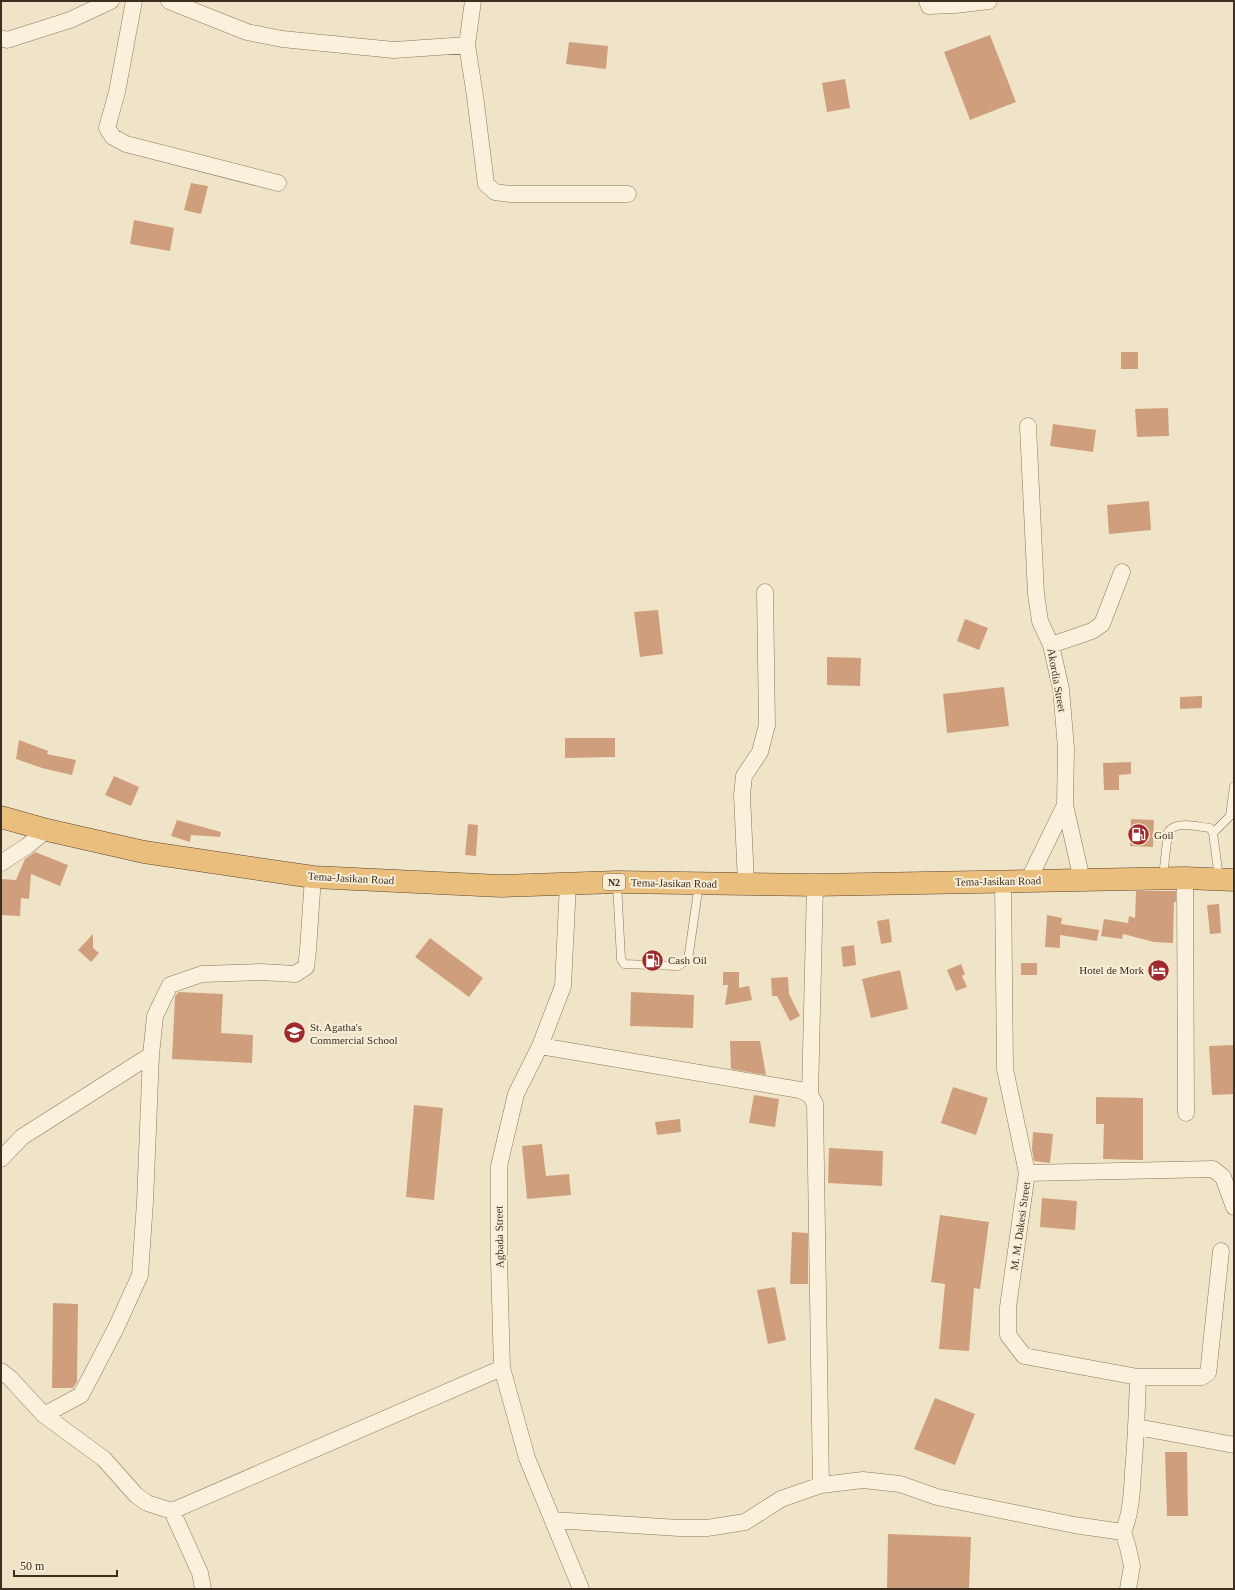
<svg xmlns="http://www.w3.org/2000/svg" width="1235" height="1590" font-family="'Times New Roman',serif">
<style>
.building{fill:#cf9f7d}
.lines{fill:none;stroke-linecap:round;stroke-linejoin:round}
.service-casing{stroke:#8d765c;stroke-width:9}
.minor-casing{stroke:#8d765c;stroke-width:17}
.trunk-casing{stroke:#5b4430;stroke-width:23}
.service{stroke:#faf1dc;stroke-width:8}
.minor{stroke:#faf1dc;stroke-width:16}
.trunk{stroke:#eabe7c;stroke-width:22}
.labels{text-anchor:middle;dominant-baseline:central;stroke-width:4;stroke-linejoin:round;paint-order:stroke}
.shield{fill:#f7eed8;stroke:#756857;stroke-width:1}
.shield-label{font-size:10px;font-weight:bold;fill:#3d2e20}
.street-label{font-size:11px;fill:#3d2e20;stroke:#f7eed8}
.poi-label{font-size:11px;fill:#3d2e20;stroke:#f7eed8;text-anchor:start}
</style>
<rect width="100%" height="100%" fill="#f0e4c8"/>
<path class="building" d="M990 35 1016 102 970 120 944 52Z
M569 42 608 46 606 69 566 64Z
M845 79 850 108 827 112 822 83Z
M191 183 208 186 201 214 184 210Z
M134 220 174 228 170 251 130 244Z
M1121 352H1138V369H1121Z
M1168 408 1169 436 1137 437 1135 409Z
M1053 424 1096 430 1093 452 1050 446Z
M1149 501 1151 530 1109 534 1107 505Z
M658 610 663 654 640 657 634 612Z
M965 619 988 628 979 650 957 641Z
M827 657 861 658 860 686 827 685Z
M1004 687 1009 726 947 733 943 694Z
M1202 696V708L1180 709V697Z
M565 738H615V757L565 758Z
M19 740 48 751 47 754 76 760 72 775 42 768 16 759Z
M1131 762V774L1119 775V790H1104L1103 763Z
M114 776 139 787 131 806 105 795Z
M1131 819 1154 820 1153 847 1130 846Z
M177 820 221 832 220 837 191 835 190 842 171 836Z
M468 824 478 825 476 856 465 855Z
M35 852 68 865 60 886 31 874 29 899 21 898 20 916 1 915V879L16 880 25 859Z
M1136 891H1176V902H1174L1173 943 1154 942 1123 934 1122 939 1101 936 1104 919 1128 923 1129 916 1135 918Z
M1219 904 1221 933 1210 934 1207 905Z
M1047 915 1062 918 1061 924 1099 930 1097 941 1060 935V948L1045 947Z
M889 919 892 942 881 944 877 921Z
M93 934V948L99 953 91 962 78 950Z
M430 938 483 978 469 997 415 957Z
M854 945 856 965 843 967 841 947Z
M1021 963H1037V975H1021Z
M961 964 965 974 962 976 967 987 956 991 947 970Z
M900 970 908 1009 871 1018 862 979Z
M723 972H739V988L749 986 752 1000 725 1005 728 985H723Z
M788 977 789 994 800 1016 790 1021 777 996H772L771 978Z
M179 992 223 994 221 1033 253 1035 252 1063 172 1059 175 996Z
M631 992 694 995 693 1028 630 1026Z
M730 1041H760L766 1075 731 1069Z
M1234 1045V1094L1212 1095 1209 1046Z
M953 1087 988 1098 976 1135 941 1123Z
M754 1095 779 1099 775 1127 749 1123Z
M1096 1097 1143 1098V1160L1103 1159 1104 1124H1096Z
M414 1105 443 1108 434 1200 406 1197Z
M680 1119 681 1132 657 1135 655 1122Z
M1033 1132 1053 1134 1050 1163 1034 1161 1032 1149Z
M542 1144 546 1176 569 1174 571 1195 527 1199 522 1146Z
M829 1148 883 1151 882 1186 828 1183Z
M1042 1198 1077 1201 1075 1230 1040 1227Z
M940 1215 989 1222 980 1289 974 1288 969 1351 939 1349 945 1284 931 1282Z
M792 1232 808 1233V1284H790Z
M775 1287 786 1340 768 1344 757 1290Z
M53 1303 78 1304 77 1382 73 1388H52Z
M935 1398 975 1414 955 1465 914 1449Z
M1165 1452H1187L1188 1516H1167Z
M888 1534 971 1537 969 1589H887Z"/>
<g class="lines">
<defs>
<path id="service" d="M1213 833 1230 816 1234 786
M1163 877 1168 832C1176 820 1198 827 1210 828L1213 833 1219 878
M617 883 621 959 624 964 678 966 688 960 699 884"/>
<path id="minor" d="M134 1 117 92 107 128 113 137 126 144 278 183
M169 1 247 32 282 39 394 50 467 45
M473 1 467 45 475 96 486 184 495 192 510 194H628
M927 1 929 6 955 5 989 1
M1 38 7 40 70 20 111 1
M1051 645 1092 631 1102 624 1122 572
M1065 805 1082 880
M1 863 27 846 47 830
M1185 878 1186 1113
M1003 881 1005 1069 1027 1173 1008 1307V1335L1024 1356 1138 1377H1202L1208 1373 1209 1365 1221 1251
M1028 881 1065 805 1066 748 1061 689 1051 645 1040 621 1036 594 1028 426
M568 883 563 986 540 1046 516 1094 499 1166V1261L502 1368 527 1458 581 1589
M746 883 742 795 744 776 760 752 767 725 765 592
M540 1046 800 1090 810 1095 815 1104 821 1485
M810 1095 815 885
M1 1159 22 1137 151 1055
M1027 1173 1213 1169 1223 1177 1234 1207
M1 1371 10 1378 44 1415 104 1459 136 1495 147 1503 172 1511 502 1368
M44 1415 81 1395 116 1328 140 1275 145 1202 151 1055 155 1016 170 985 202 974 261 972 295 974 306 967 308 950 313 877
M1137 1427 1234 1445
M172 1511 200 1573 203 1589
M553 1520 679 1528H707L745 1522 781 1499 821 1485 863 1480 900 1484 937 1497 1074 1525 1123 1532C1131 1514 1132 1492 1133 1472 1136 1440 1137 1409 1138 1377
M1123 1532 1128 1548 1132 1566 1128 1589"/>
<path id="trunk" d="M1 817 47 830 144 852 313 877 501 886 617 882 815 885 1185 878 1234 880"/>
</defs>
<use href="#service" class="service-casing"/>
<use href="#minor" class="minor-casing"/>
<use href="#trunk" class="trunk-casing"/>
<use href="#service" class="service"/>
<use href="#minor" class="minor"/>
<use href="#trunk" class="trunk"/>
</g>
<defs>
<symbol id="fuel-disc" viewBox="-11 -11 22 22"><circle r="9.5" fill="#9e2a2b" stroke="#f7eed8"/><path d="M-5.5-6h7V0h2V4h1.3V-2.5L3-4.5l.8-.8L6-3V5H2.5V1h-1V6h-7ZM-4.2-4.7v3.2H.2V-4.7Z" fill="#fff"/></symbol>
<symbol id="hotel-disc" viewBox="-11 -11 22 22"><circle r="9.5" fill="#9e2a2b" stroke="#f7eed8"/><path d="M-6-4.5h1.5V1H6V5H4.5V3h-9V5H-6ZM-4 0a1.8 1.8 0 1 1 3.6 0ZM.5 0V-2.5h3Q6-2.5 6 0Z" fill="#fff"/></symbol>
<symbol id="school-disc" viewBox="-11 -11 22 22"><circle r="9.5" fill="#9e2a2b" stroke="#f7eed8"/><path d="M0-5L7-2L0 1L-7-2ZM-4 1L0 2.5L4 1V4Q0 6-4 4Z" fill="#fff"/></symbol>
</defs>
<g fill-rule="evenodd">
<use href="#fuel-disc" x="1126" y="822" width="25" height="25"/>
<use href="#fuel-disc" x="640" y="948" width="25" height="25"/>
<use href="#hotel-disc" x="1146" y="958" width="25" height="25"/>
<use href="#school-disc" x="282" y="1020" width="25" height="25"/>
</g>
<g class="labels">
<rect class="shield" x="603" y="874" width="22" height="16" rx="3"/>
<g class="shield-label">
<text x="614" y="882">N2</text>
</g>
<g class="street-label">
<text transform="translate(1057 680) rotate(80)">Akordia Street</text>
<text transform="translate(351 878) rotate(3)">Tema-Jasikan Road</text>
<text transform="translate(998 881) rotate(-1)">Tema-Jasikan Road</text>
<text transform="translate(674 883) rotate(1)">Tema-Jasikan Road</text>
<text transform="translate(1020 1226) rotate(-82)">M. M. Dakesi Street</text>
<text transform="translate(499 1237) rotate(-91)">Agbada Street</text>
</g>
<g class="poi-label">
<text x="1154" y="835">Goil</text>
<text x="668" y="960">Cash Oil</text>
<text x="1144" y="970" text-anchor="end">Hotel de Mork</text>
<text x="310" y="1027">St. Agatha's<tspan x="310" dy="13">Commercial School</tspan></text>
</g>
</g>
<rect width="1235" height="1590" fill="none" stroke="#3d2e20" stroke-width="4"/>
<path d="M14 1570v6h103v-6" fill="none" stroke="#3d2e20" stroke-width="2"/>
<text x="20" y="1570" font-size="12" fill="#3d2e20" stroke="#f7eed8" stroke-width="3" paint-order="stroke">50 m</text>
</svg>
